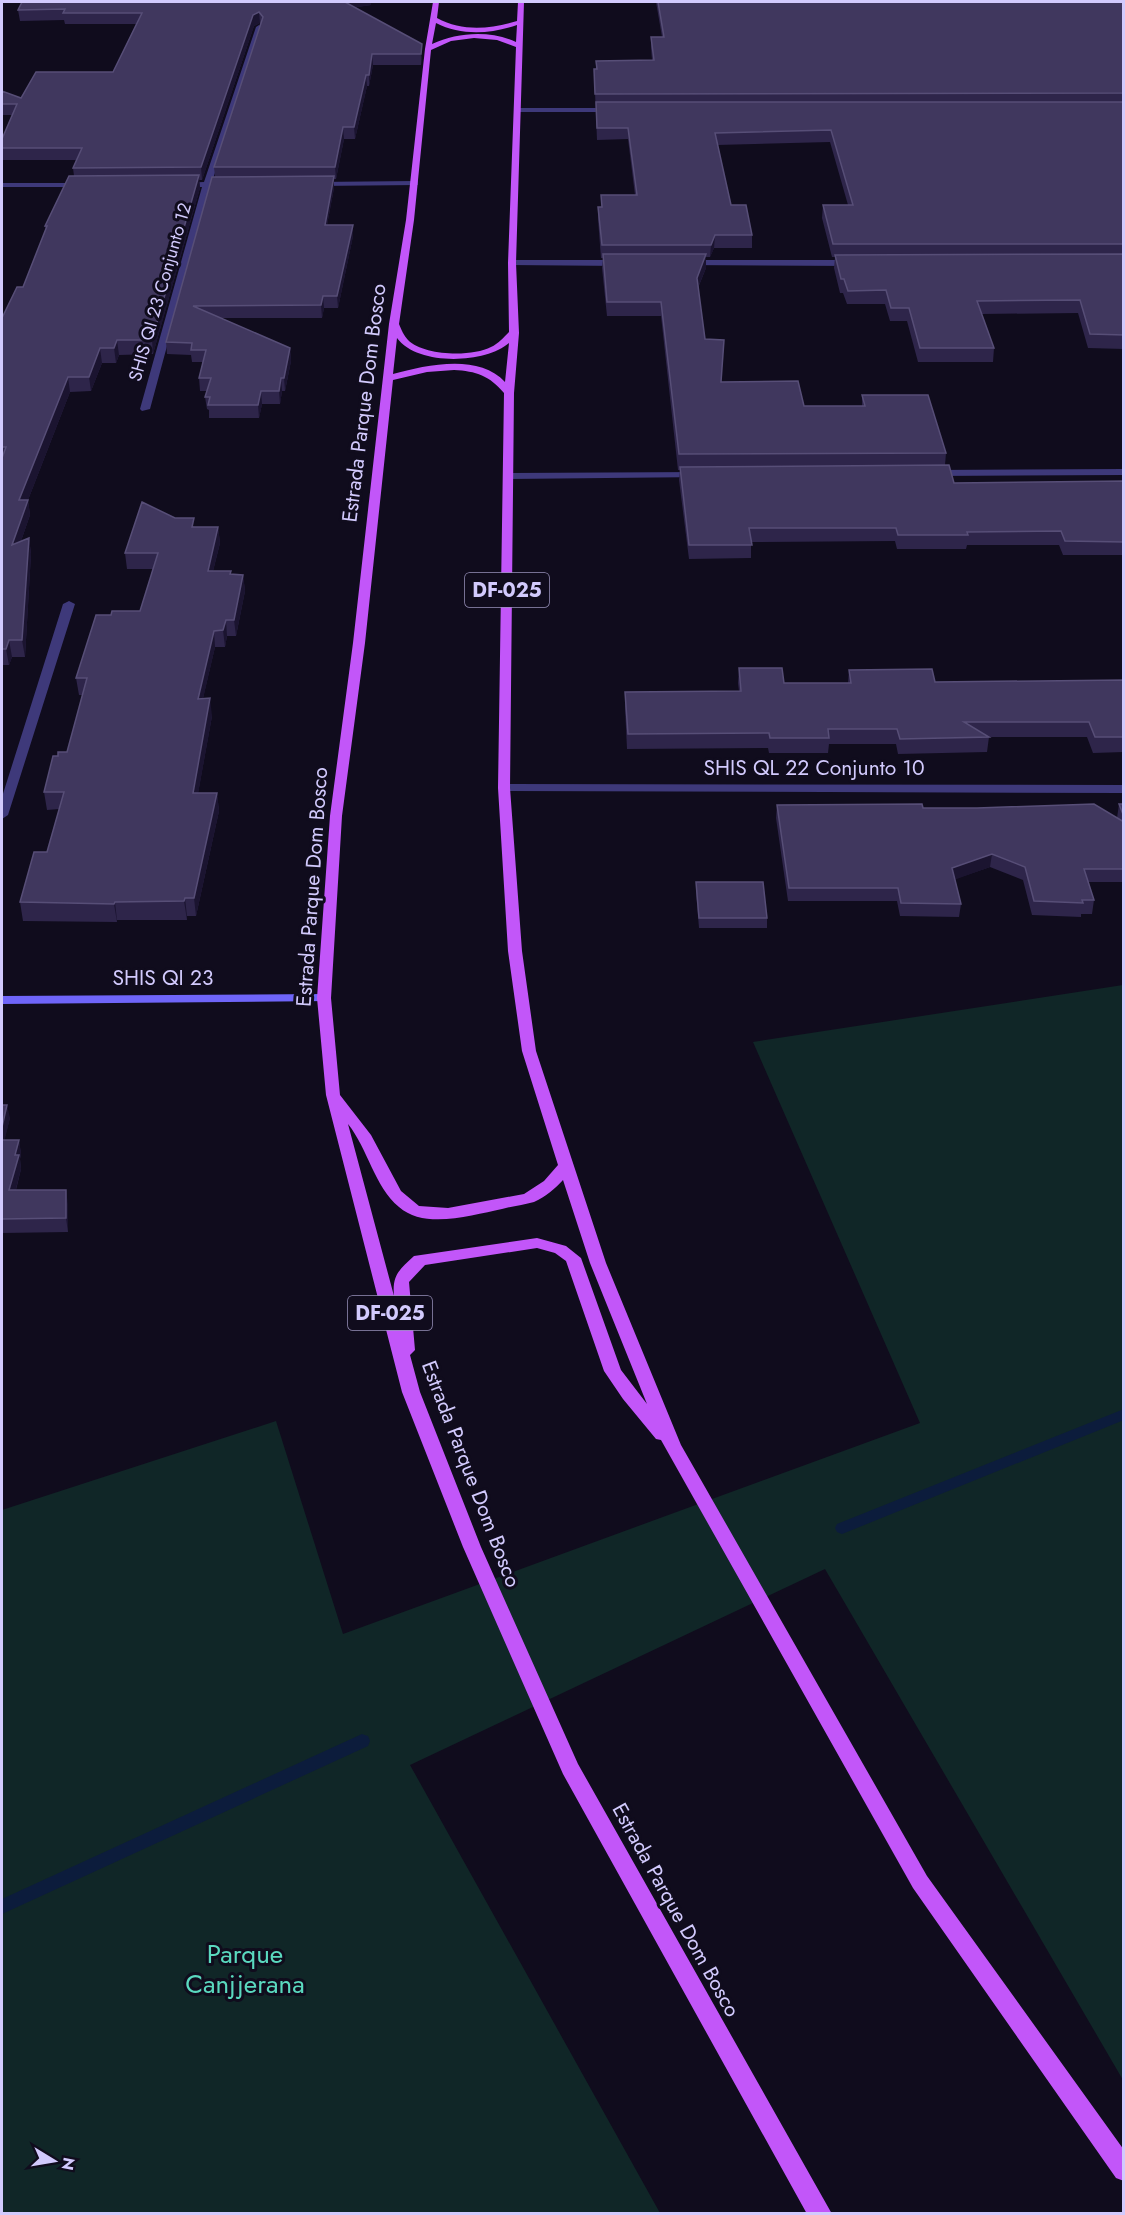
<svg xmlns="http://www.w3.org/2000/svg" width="1125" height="2215" font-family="Jost,sans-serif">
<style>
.green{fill:#102627}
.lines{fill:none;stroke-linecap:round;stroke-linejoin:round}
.stream{fill:#0c1c3c;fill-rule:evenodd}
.street{fill:#3e397a;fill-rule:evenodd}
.secondary{fill:#6f65f9;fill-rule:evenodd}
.primary{fill:#c256f9;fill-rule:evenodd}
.wall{fill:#2e254a}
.shaded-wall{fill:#1b1430}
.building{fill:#40375e;stroke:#574e77;stroke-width:1.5}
.labels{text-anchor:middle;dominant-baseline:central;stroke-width:6;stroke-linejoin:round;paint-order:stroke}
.far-street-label{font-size:18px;fill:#d2cafd;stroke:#100c1d}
.shield{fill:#100c1d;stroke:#9891ba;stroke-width:1.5}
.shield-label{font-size:20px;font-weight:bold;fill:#d2cafd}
.street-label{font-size:21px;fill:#d2cafd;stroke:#100c1d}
.near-park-label{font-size:26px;fill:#5ad9bf;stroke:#100c1d}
</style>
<rect width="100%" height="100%" fill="#100c1d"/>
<path class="green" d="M1123 985V2080L825 1569 410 1765 660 2213H2V1510L276 1421 343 1634 920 1423 753 1042Z"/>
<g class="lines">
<path class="stream" d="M1124 1409V1420L847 1532 842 1534 837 1532 835 1528 837 1524Z
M362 1734 368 1736 370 1741 368 1746 2 1914V1899Z"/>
<path class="street" d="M259 25 262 27 212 182H229L233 184 229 186 210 187 150 409 142 411 140 409 202 187H181L177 185 181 183 204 182 256 27Z
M514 108H616L620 110 616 112H517Z
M415 181H418V185L316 186 312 184 316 182Z
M2 183H85L89 185 85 187H2Z
M512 260H623L627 263 623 266 509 265V261Z
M686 260H854L858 263 854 266 683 265V261Z
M1124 469V475L932 476 927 473 932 470Z
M701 472 705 473V477L509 479 504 476 509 473Z
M69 601 75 604 8 815 2 819V797L63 604Z
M504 784 1124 785V793L500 791 498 788 500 785Z"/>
<path class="secondary" d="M324 994 331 998 329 1001 2 1004V996Z"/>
<path class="primary" d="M433 2H439L437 18C463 32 490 29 517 21L518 2H524L516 263 519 333 514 393 510 788 522 951 536 1051 606 1263 681 1445 927 1876 1124 2150V2181L1116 2178 913 1888 661 1440 656 1439 623 1399 604 1371 566 1261 555 1253 537 1248 425 1265 409 1282 415 1350 410 1355 420 1392 481 1547 578 1764 832 2214H807L563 1774 463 1547 402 1392 326 1095 317 998 330 816 353 643 389 324 406 220 425 49ZM436 23C461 36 491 34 517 25L516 42C490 30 458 32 432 44ZM474 38 497 40 516 47 508 263 509 332C504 337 498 344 491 347 472 357 424 356 408 340 404 336 401 329 399 324L414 220 431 50 451 41ZM397 338C417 366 485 364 509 343L505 382C479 353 426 365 393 374ZM454 370C476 371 490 376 504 393L498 788 508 951 522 1051 558 1165 544 1181 524 1194 448 1208 419 1206 401 1191 371 1135 340 1095 331 998 342 816 365 643 393 380 427 372ZM348 1124C368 1149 374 1186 399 1207 425 1230 472 1215 502 1209 512 1206 524 1205 534 1202 545 1197 555 1189 563 1180L590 1263 647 1404 621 1370 581 1258 566 1246 537 1238 414 1256C399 1270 392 1275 394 1296Z"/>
</g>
<path class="wall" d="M22 2H371V5L356 7 422 55 421 65H373L369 86H367L355 139H344L336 179H334V188L327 225H353V236L338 308H324L322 318H221L290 348 291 361 285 391H282L280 404H262L259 418H209V410L207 409 205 397 207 391H200L199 378 203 362H192L191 355 167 354 166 342 215 177 214 167 261 24 260 23 254 26 202 180H199L200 188 153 354 119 355 116 363H102L91 391 70 392 28 500 30 515 21 541 29 538 31 554 25 657H12L9 665H2V318L23 287 46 230 45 226 74 176 73 168 76 160H2V139L12 115H2V91L21 98 113 72 136 24H65L64 20 20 21 18 10Z
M656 2H1124V349L1088 348 1078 313 981 314 994 348 993 362H918L907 321H890L885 304H847L843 293H840L834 268 835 257H832L822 218 823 205H848L830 142 717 145 731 205 752 235V248H714L710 257H706V268L698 288 705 339 721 382 804 406H862V395L946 453 945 465 954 483 1124 481V555H1063L1059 545H967L966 549H897L895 541 751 542V558L689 559 679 480 680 470H678L661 316H607L602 268 603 258H601L598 219V207H601L635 195 628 139 597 140 594 69H596V61L652 60 651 48V37H662Z
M175 518 195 527H218L220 543 213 571H231V574L243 575 245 591 236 636H227L225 647H215L203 698 212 716 198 793H217L219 811 196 916H187V920H117V922L23 921 20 902 47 852 59 809 47 810 44 792 58 756 67 752 83 695H79L76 678 111 615 140 611 153 569H127L125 553Z
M739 668 784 683H848L849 670 935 682 1124 680V752L1093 753 1087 737H989L987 752 898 754 896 744H829L828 753H769L768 748 627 749 625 707V692L739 691 738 683Z
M1119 804H1124V882H1088L1094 900 1092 914H1081V917L1032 915 1023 880 990 867 955 879 961 904 959 917 900 916 897 901H788L776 818 777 805 923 808 1117 818Z
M696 882 767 918V928H699L696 892Z
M2 1105 10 1118 4 1140H19L21 1154 20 1159 21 1169 16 1190 68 1204V1232L2 1233Z"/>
<path class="shaded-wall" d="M341 2H371V5L341 10Z
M259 12 260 23 254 26 202 180 201 167 253 15Z
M422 44V55L421 65V54Z
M372 54 373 65 369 86V75Z
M366 75 367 86 355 139 354 127Z
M343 127 344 139 336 179 335 167Z
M199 175 200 188 153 354 152 340Z
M334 176V188L325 236V225Z
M353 225V236L338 308 337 296Z
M715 235 714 248 710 257 711 245Z
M706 254V268L696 292 697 278Z
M323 296 324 308 322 318 321 305Z
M117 340 119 355 116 363 114 348Z
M100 348 102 363 91 391 89 377Z
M290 348 291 361 285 391 284 378Z
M68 377 70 392 28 500 30 515 14 561 12 545 19 500Z
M281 378 282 391 280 404 279 391Z
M261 391 262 404 259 418 258 405Z
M218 527 220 543 209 587 208 571Z
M29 538 31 554 25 657 22 640Z
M243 575 245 591 236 636 234 620Z
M226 620 227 636 225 647 223 630Z
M214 631 215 647 199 716 198 699Z
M9 640 12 657 9 665 6 649Z
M210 698 212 716 195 811 193 793Z
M217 793 219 811 196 916 194 898Z
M992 854 990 867 951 881 952 868Z
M185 898 187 916V920L184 901Z
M115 902 117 920V922L114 904Z
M7 1105 10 1118 2 1151V1127Z
M19 1140 21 1154 20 1159 21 1169 12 1204 9 1190 15 1155Z
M66 1190 68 1204V1232L66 1218Z"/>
<path class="building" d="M22 2H345L422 44 421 54H372L369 75H366L354 127H343L335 167H214L263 17 259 12 253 15 201 167 73 168 82 148H2V139L17 104H2V91L21 98 36 72H113L142 13H63L65 9 18 10Z
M658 2H1124V93L595 94 594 69H597L596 61 654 60 651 37H664Z
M596 102H1124V244H833L823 205H853L831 130 715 133 731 205H746L752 235H715L711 245H602L598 207H602L601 195H637L628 128H597Z
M199 175 152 340H117L114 348H100L89 377H68L19 500H28L12 545 29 538 22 640H9L6 649H2V458L6 447H2V318L17 287H23L47 226H45L69 176Z
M334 176 325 225H353L337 296H323L321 305 193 306 290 348 284 378H281L279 391H261L258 405H208L210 397H205L211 378H199L206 350H191L192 343 166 342 212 177Z
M603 254H706L697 278 705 339 724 340 721 382 798 381 804 406H865L862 395H928L946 453 679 454 661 302H607Z
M1124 254V335L1090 334 1080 300 977 301 994 348H920L909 308H891L886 290 848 291 844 279H841L835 255Z
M949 465 954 483 1124 481V542L1065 541 1061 531 967 532 968 535H898L896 528H749L752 545H689L680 467Z
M142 502 175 518H194L192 527H218L208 571H231L230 574 243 575 234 620H226L223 630 214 631 198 699 210 698 193 793H217L194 898H185L184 901 115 902 114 904 20 902 34 852H47L64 792H44L53 756H58V752H67L87 678H76L96 615H111L112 611H140L158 553H125Z
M739 668H782L784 683H851L849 670 932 669 935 682 1124 680V737H1095L1089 722H964L989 737 900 739 897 729H828L829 738H770L769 733 628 734 625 692 741 691Z
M922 804 923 808H977L1094 804 1124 822V869H1084L1094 900H1082L1083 903 1034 901 1025 867 992 854 952 868 961 904 901 903 898 888H789L777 805Z
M1119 804H1124V817Z
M696 882H763L767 918H699Z
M2 1105H7L2 1127Z
M2 1140H19L15 1155H19L9 1190H66V1218L2 1219Z"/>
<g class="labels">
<g class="far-street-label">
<text transform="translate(160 292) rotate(-74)">SHIS QI 23 Conjunto 12</text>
</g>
<g class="shield">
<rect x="465" y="573" width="84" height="34" rx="4.5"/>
<rect x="348" y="1296" width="84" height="34" rx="4.5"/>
</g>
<g class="shield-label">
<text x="507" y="590">DF-025</text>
<text x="390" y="1313">DF-025</text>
</g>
<g class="street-label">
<text transform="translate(364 403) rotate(-83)">Estrada Parque Dom Bosco</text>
<text x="814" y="768">SHIS QL 22 Conjunto 10</text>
<text transform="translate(312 887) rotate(-86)">Estrada Parque Dom Bosco</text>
<text x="163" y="978">SHIS QI 23</text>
<text transform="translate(471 1474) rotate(69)">Estrada Parque Dom Bosco</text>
<text transform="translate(676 1910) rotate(61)">Estrada Parque Dom Bosco</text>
</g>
<g class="near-park-label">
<text x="245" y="1954">Parque<tspan x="245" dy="30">Canjjerana</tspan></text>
</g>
</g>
<rect width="1125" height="2215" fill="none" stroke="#d2cafd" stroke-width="6"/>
<g transform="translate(54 2161) rotate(101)" stroke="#100c1d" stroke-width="4.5" paint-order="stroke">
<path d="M0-4.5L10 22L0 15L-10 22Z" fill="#d2cafd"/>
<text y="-9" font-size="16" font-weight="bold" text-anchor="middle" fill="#d2cafd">N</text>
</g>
</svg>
